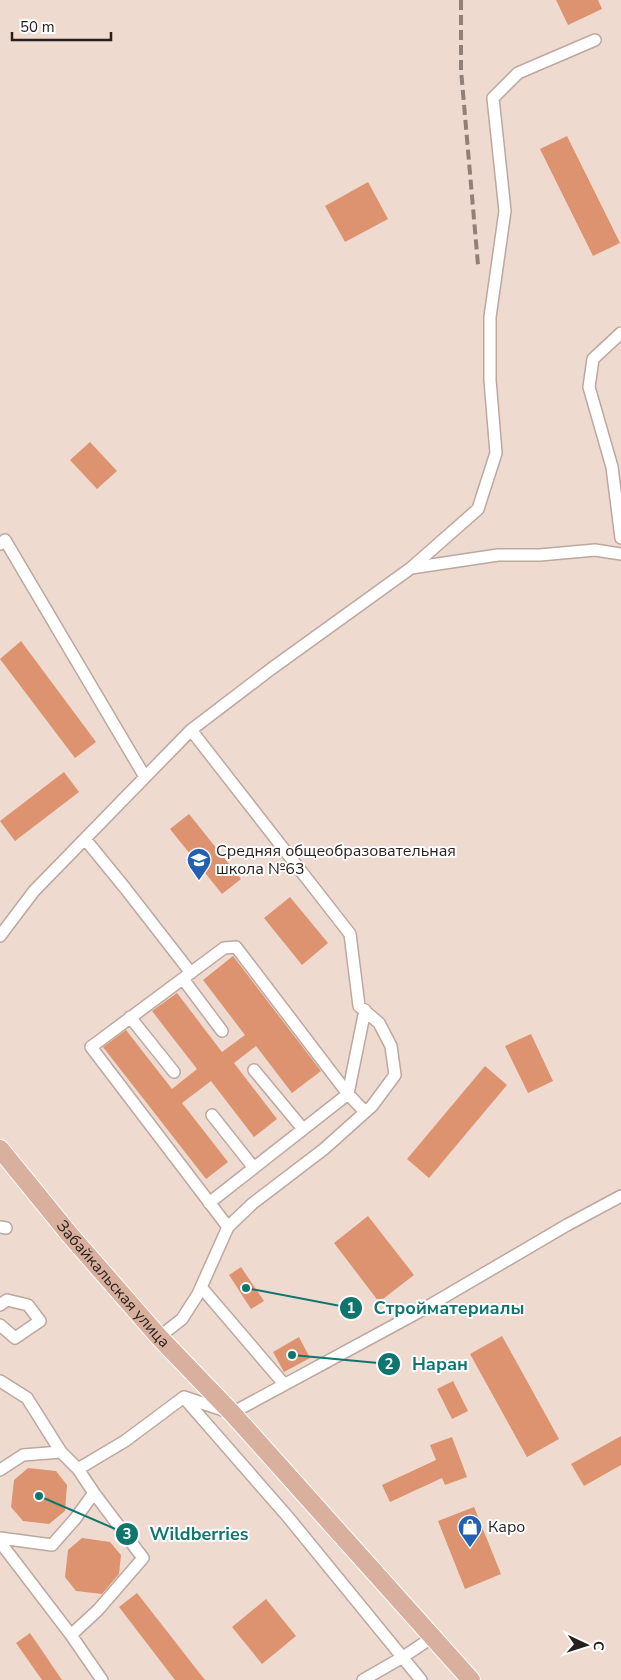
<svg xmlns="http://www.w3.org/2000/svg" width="621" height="1680" font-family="'Nunito Sans',sans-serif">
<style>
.building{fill:#dd936f}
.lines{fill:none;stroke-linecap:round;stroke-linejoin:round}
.minor-casing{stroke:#bca89f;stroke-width:14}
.primary-casing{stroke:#fff;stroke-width:20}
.minor{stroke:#fff;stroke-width:11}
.primary{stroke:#d8b09d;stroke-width:18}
.rail{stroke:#8f8079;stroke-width:4;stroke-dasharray:10 5;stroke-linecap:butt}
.labels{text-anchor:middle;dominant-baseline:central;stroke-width:4;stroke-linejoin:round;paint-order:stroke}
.poi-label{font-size:16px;fill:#271f1b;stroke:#fff;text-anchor:start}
.street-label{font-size:16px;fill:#271f1b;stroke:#fff}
.leader{fill:none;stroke:#0f766e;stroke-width:2}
.callout-dot{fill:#0f766e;stroke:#fff;stroke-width:2}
.mark-label{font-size:15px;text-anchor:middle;font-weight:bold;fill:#fff}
.callout-label{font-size:18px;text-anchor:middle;font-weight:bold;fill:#0f766e;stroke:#fff;stroke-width:4;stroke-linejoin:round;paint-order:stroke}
</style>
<rect width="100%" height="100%" fill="#efdad0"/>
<path class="building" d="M556 0H598L602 9 568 25Z
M567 136 620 243 593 256 540 149Z
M368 182 388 219 345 242 325 206Z
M90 442 117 471 97 489 70 460Z
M21 641 96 742 75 758 0 659Z
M64 772 79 792 15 841 0 821Z
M189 814 241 879 222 894 170 829Z
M290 897 328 943 302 965 264 918Z
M233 956 321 1071 292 1093 256 1046 234 1063 277 1119 254 1137 211 1081 182 1103 228 1162 206 1179 103 1047 126 1030 172 1089 197 1069 152 1011 177 993 222 1052 245 1035 203 980Z
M531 1034 553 1081 528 1093 505 1046Z
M485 1066 507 1085 429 1178 407 1159Z
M368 1216 414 1275 379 1302 334 1243Z
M241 1267 264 1301 251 1309 229 1275Z
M502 1336 559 1439 527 1457 470 1354Z
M299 1337 310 1358 284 1372 273 1352Z
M453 1381 468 1411 452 1419 437 1389Z
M621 1436V1465L584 1486 571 1464Z
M452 1437 467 1477 445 1485 442 1478 390 1502 382 1485 436 1460 430 1445Z
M28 1468 56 1471 67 1485 65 1511 49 1524 23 1521 11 1507 14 1480Z
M474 1507 501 1574 465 1589 438 1521Z
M82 1538 110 1542 121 1555 119 1574 102 1594 76 1591 65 1577 68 1550Z
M137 1593 205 1680H175L119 1607Z
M266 1599 296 1636 262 1664 232 1627Z
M30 1633 62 1680H42L16 1643Z"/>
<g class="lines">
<defs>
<path id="minor" d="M621 333 593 359 589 387 612 467 621 538
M0 544 5 540 145 777
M411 568 498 555H540L595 550 621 554
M85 839 125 888 191 973
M0 936 34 891 191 730 271 669 411 568 478 509 496 453 490 380V317L505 211 493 98 518 73 595 40
M183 979 222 1031
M130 1017 174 1072
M254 1070 303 1129
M212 1115 254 1168
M209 1203 348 1094 365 1010
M0 1227 6 1228
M228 1227 91 1047 224 948 236 947 348 1094 365 1112
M201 1287 284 1384
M0 1305 7 1300 28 1305 40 1321 15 1338 0 1325
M159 1337 182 1319 198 1294 228 1227 252 1204 324 1149 372 1106 395 1075 391 1046 379 1023 359 1006 350 934 191 730
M0 1381 27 1398 61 1452 78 1469 125 1441 184 1397 232 1413 415 1314 567 1225 621 1196
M185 1399 288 1517 421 1680
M0 1470 23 1455 61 1452
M0 1538 52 1545 75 1519 94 1493 78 1469
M0 1542 71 1635 102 1680
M71 1635 98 1610 143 1558 94 1493
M363 1680 403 1657 433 1637"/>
<g id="primary">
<path id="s1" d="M0 1149 70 1235 159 1337 232 1413 471 1680"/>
</g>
</defs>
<use href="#minor" class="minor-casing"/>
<use href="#primary" class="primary-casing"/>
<use href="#minor" class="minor"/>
<use href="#primary" class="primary"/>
<path class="rail" d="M461 0V70L478 265"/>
</g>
<defs>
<symbol id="school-pin" viewBox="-11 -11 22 30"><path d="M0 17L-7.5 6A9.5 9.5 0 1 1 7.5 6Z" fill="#2261b2" stroke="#fff"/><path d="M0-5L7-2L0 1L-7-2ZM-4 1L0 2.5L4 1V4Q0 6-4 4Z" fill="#fff"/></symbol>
<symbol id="shop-pin" viewBox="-11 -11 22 30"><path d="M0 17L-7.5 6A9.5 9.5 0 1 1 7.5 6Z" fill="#2261b2" stroke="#fff"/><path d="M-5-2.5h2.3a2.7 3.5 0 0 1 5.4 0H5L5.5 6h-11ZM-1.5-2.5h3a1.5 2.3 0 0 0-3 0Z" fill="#fff"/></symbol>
</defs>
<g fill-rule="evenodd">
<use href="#school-pin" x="185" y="846" width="28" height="38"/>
<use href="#shop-pin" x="456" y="1513" width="28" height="38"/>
</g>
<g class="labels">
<g class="poi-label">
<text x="216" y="851">Средняя общеобразовательная<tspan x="216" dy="18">школа №63</tspan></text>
<text x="488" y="1527">Каро</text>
</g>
<g class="street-label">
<text stroke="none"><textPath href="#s1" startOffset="176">Забайкальская улица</textPath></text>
</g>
</g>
<path class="leader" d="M246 1288L351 1308M292 1355L389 1364M39 1496L127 1534"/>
<g class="callout-dot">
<circle cx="246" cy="1288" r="5"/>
<circle cx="292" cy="1355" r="5"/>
<circle cx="39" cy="1496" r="5"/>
<circle cx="351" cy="1308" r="12"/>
<circle cx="389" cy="1364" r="12"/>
<circle cx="127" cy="1534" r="12"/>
</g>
<g class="mark-label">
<text x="351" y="1313">1</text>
<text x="389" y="1369">2</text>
<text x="127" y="1539">3</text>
</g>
<g class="callout-label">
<text x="449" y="1314">Стройматериалы</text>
<text x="440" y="1370">Наран</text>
<text x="199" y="1540">Wildberries</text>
</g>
<g transform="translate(586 1645) rotate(94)" stroke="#ffffff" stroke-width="4" paint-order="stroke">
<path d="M0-4L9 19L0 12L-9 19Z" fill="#271f1b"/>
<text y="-8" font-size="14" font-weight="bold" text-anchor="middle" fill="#271f1b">С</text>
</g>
<path d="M12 32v8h99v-8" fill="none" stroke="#271f1b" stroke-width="2.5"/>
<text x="20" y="32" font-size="15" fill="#271f1b" stroke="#ffffff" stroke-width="4" paint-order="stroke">50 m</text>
</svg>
